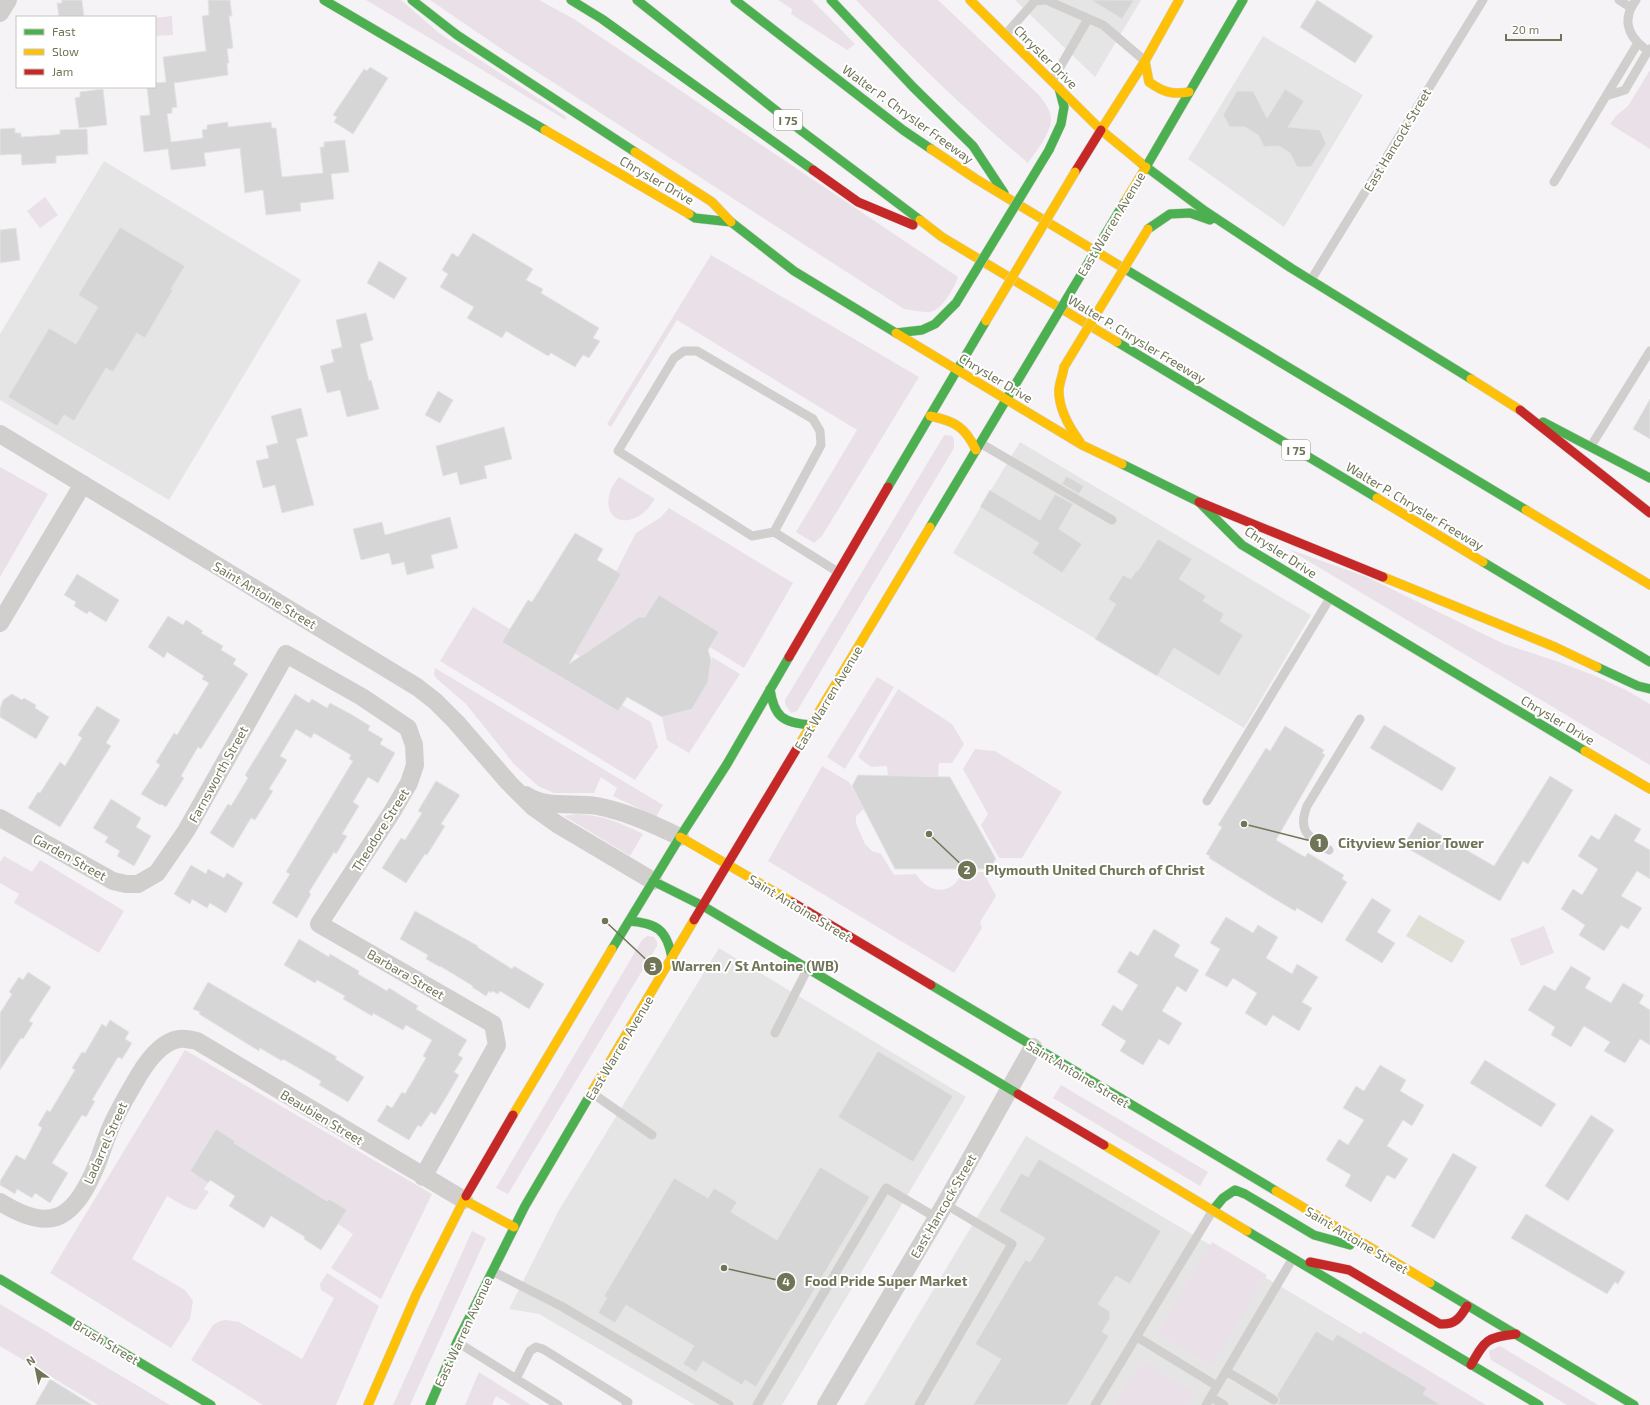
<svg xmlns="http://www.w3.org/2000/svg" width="1650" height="1405" font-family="'Exo 2',sans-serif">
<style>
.built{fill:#e5e5e5}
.green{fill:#e9e1e7}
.water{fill:#dfdfd6}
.building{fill:#d7d6d6;stroke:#e4e3e5}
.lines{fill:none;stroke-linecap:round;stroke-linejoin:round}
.fast-casing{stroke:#d2d1cf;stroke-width:10}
.slow-casing{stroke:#d2d1cf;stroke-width:10}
.jam-casing{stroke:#d2d1cf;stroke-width:10}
.lane{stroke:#d0cfce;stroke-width:9}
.street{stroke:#d0cfce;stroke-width:18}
.fast{stroke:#4caf50;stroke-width:9}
.slow{stroke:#ffc107;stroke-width:9}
.jam{stroke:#c62828;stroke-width:9}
.fast-bridge-casing{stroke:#d3d2d0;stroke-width:10;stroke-linecap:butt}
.slow-bridge-casing{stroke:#d3d2d0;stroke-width:10;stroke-linecap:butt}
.fast-bridge{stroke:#4caf50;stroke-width:9}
.slow-bridge{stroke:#ffc107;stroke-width:9}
.labels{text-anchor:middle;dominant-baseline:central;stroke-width:4;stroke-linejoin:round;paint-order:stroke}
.shield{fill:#fff;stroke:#9a9e89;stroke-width:1}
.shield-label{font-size:12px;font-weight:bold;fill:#6f7556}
.street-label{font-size:13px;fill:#6f7556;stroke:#fff}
.leader{fill:none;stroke:#6f7556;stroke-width:1.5}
.callout-dot{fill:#6f7556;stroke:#fff;stroke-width:1.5}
.mark-label{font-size:12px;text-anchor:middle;font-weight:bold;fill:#fff}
.callout-label{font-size:14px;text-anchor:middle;font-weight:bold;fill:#6f7556;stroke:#fff;stroke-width:4;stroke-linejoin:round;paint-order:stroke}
</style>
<rect width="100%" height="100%" fill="#f5f3f6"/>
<path class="built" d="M1015 0H1141L1095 77Z
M1263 36 1363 95 1284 227 1188 159Z
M104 161 301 280 169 500 0 400V334Z
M1020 442 1311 615 1244 728 953 553Z
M719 948 966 1097 782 1405H695L539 1314 509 1309 559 1210Z
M1026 1136 1481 1405H864Z"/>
<path class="green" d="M366 0H401L439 33 565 116 566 120Z
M430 0H539L574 19 958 277C954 288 942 311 929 312 921 312 912 310 904 309L506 52Z
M778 0H812L855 44 847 50 791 14 792 9Z
M856 0H938L1040 96C1044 102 1051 110 1051 119 1052 131 1035 153 1028 163 967 112 911 57 856 0Z
M172 16 173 35 155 36V18Z
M1650 70V149L1610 124 1616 116 1628 106Z
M45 197 58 215 40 228 27 211Z
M711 255 919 377 822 536 814 543 796 532 857 430 677 320 611 427 607 424Z
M945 435 952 436 954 439V448L800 706 797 711 791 713 785 704V700L943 437Z
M0 467 48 494 0 577Z
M619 477 655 499C650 506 645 513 637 517 620 526 605 516 609 496 610 489 614 483 619 477Z
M669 508 793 583 744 668 710 647 719 632 659 595 648 613V616L639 617 598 668 574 653 636 533 661 517Z
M1288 549 1367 577 1504 644 1556 661 1593 675 1626 690 1650 704V765Z
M473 607 510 629 503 642 618 711 622 705 651 722 658 747 635 780 440 661Z
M712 657 740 674 689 753 667 740 662 717 692 709 708 682Z
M435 668 663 805 656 817 613 796 617 788 601 777 594 793H554L538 786 514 764 466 704 436 678 434 674Z
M877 677 894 687 845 769 827 757Z
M898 689 952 724 964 744 952 763H939L938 777 888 776 887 766 871 767 858 757Z
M975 749 995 751 1062 792 1022 858H999L981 825 988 814 963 769Z
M822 766 849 782 864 809 856 816V823L865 844 872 851 881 854 894 875 916 874C929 895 953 896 963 871L983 872 996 896 980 922 982 928 954 973 768 861Z
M577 814C601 815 622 823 643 834L630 856 564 816Z
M4 856 32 872 40 860 124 911 99 953 14 903 19 894 0 883V862Z
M1544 926 1554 953 1521 966 1510 939Z
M647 936 654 937 657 942V946L508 1194 496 1188 642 940Z
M185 1050 432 1194 381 1299 331 1268 353 1234 338 1224 346 1210 329 1199 327 1201 234 1143 235 1141 216 1129 190 1171 208 1183 204 1189 209 1192 196 1210 186 1207 167 1196 132 1259 185 1290 193 1301 190 1319 171 1348 50 1273Z
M1061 1085 1208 1172 1200 1186 1053 1098Z
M472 1231 486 1238 410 1405H393Z
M1212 1242 1267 1275 1212 1366 1157 1333Z
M327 1273 379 1306 336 1405H263L191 1360 213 1325 220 1321 226 1320 239 1322 302 1359 334 1298 321 1290 320 1284Z
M0 1304 170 1405H98L0 1346Z
M1363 1331 1486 1405H1436L1423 1394 1427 1387 1374 1356H1357L1361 1348 1354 1344Z
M1500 1346 1598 1405H1567L1491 1360 1489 1353V1351Z
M1141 1360 1196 1393 1189 1405H1114Z
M479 1372 531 1405H511L496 1396 492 1405H465Z"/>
<path class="water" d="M1419 915 1465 941 1452 963 1406 936Z"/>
<path class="building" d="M62 0H82L84 17H59L57 3H62Z
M208 0H230L232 16H229L233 48 227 49 229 63H227L228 75 174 83 177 107 172 108V113L167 114 171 142 203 138 202 130 207 129V125L228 122V127L271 122 272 128H276L282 177 323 173 320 147H324V142L345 140 349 172 331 174 334 199 300 203 301 211 266 215 263 190 245 193 240 148 204 153 206 166 171 170 168 149 144 152 140 116 150 115 147 87H155V83L166 82 163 57 206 51 202 16 209 15Z
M1091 0H1134L1122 19Z
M1317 0 1373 36 1355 63 1300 27Z
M370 67 388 78 353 134 334 122 337 117 333 115 364 69 367 71Z
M103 89 107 125 79 128 75 98 80 97V92Z
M1285 89 1304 101 1288 127 1320 130 1326 144 1311 167H1297L1290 153 1279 146 1264 147 1258 135 1245 127H1230L1223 115 1237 91H1253L1267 118Z
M15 128V133H21V137L54 135 60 134V130L87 129 88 154 56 156V163L22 165 21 154 0 155V129Z
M120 227 185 266 171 289 173 290 145 338 137 333 113 372 106 368 74 421 64 415 57 426 8 397 49 328 76 344 98 307 78 295Z
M16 228 20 260 0 263V230Z
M473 233 533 269 526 280 543 289 541 293 599 328 593 338 600 341 589 358 583 355 575 367 551 353 548 356 506 331 502 338 467 318 474 307 440 287 448 274 442 270 452 253 458 257Z
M379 261 407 278 394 299 367 283Z
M366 313 373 340 360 344 369 381 371 380 379 409 347 417 340 390 327 393 320 366 334 362 331 350 342 347 336 320Z
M438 391 453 400 440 423 425 415Z
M1650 399V439L1633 429Z
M301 408 308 436 296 439 314 505 282 513 275 485 263 488 256 461 269 458 266 446 278 443 271 416Z
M504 427 512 459 484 466 487 478 460 485 457 472 443 476 436 446Z
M1066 476 1084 486 1079 494 1062 484Z
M990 490 1040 520 1055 494 1073 504 1059 529 1082 544 1062 573 1032 553 1039 543 980 507Z
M450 517 458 548 431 555 434 568 407 575 404 562 392 565 389 553 361 560 353 529 382 522 385 535Z
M575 533 603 549 597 560 621 574 569 664 639 617H645L659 595 719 632 708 650 711 660 708 682 692 709 662 717 627 697 618 711 502 642 528 600 532 602Z
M1158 539 1192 559 1179 579 1206 596 1203 601 1224 614 1220 621 1243 635 1219 676 1174 648 1157 676 1095 639 1116 604 1108 599 1123 575 1131 579 1136 571H1138Z
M77 574 119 600 106 622 89 611 87 614 74 606 76 602 64 595Z
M168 616 183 625 186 620 203 631 201 633 223 646 221 650 236 659 233 664 248 674 201 749 198 747 181 776 184 778 166 807 161 804 160 805 141 794 160 765 156 762 174 733 177 735 209 683 202 679 204 676 167 652 164 658 148 647Z
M12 694 22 700 24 698 36 705 35 708 49 717 36 739 0 717V709L3 700Z
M295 694 309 703 312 699 327 708 330 703 354 716 370 726 368 730 383 739 380 744 395 753 378 783 368 777 353 802 359 806 342 834 347 836 336 854 334 852 309 892 311 894 297 918 272 903 290 874 286 872 353 761 349 759 351 755 314 733 311 738 296 729 280 756 287 760 269 789 273 791 255 820 251 818 233 848 210 833 228 804 231 806 248 778 245 775Z
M97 706 120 720 106 743 111 746 60 827 28 808 38 792 40 793 60 762 65 766 82 738 78 735Z
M1384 725 1456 768 1442 791 1370 748Z
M1285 726 1324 750 1322 753 1325 755 1276 840 1305 857 1308 853 1344 875 1342 879 1347 882 1322 923 1297 908 1295 911 1273 898 1209 858 1210 856 1206 854 1222 827 1218 825 1236 796 1266 748 1270 751Z
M858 775 950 777 996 859 989 869H895L852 786Z
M1550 776 1573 790 1528 864 1523 861 1500 901 1407 848 1408 847 1404 845 1418 822 1494 866Z
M436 781 460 795 441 824 445 826 427 855 425 854 406 883 382 868 401 838 405 840 422 813 418 811Z
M111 799 141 818 136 827 151 836 134 866 117 856 120 851 105 842 108 837 93 828Z
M1615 814 1641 829 1634 841 1650 850V879L1637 871 1621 896 1642 908 1628 929 1621 925 1604 951 1579 935 1585 925 1561 909 1573 889 1582 895 1598 869 1578 856 1591 835 1599 840Z
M191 865 206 874 208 869 224 878 227 873 243 883 226 913 210 903 207 908 192 899 190 904 174 894Z
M1372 898 1391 910 1377 932 1395 943 1382 963 1345 940Z
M415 911 478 946 477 947 512 969 514 966 544 984 529 1009 500 991 498 994 492 991 491 993 489 991 486 996 472 987 473 986 440 966V967L426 959 428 955 400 939Z
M1226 917 1253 933 1258 925 1278 937 1266 958 1292 974 1297 964 1318 977 1302 1002 1312 1008 1299 1031 1273 1015 1266 1026 1245 1013 1257 993 1233 978 1227 987 1205 975 1220 949 1210 943Z
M1154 929 1180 945 1174 956 1199 970 1186 992 1177 986 1162 1011 1182 1023 1169 1045 1159 1039 1143 1065 1120 1051 1126 1041 1101 1025 1113 1005 1122 1011 1138 985 1117 972 1130 951 1138 956Z
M299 939 329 957 330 954 359 971 358 974 387 991 389 988 418 1006 416 1009 467 1040 458 1055 463 1058 454 1072 459 1075 445 1099 435 1115 431 1112 421 1127 418 1125 409 1140 377 1121 387 1105 392 1108 402 1092 405 1094 426 1058 423 1056 432 1040 406 1025 403 1030 373 1013 372 1016 343 999 345 996 317 980 315 983 284 965Z
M1571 966 1591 978 1585 988 1611 1003 1623 983 1644 995 1639 1003 1650 1010V1045L1640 1039 1625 1063 1604 1051 1610 1042 1584 1026 1571 1047 1551 1035 1555 1027 1528 1010 1544 985 1555 991Z
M28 972 51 987 29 1021 33 1023 23 1039 21 1038 0 1070V1013L12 994 9 992 19 977 23 980Z
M208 982 337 1057 335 1059 364 1077 348 1102 319 1085 321 1081 283 1059 282 1061 260 1048 259 1051 199 1014 200 1012 193 1009Z
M110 1020 129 1032 125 1039 132 1043 122 1059 118 1057 92 1100 95 1101 86 1117 82 1115 52 1163 68 1173 50 1203 35 1193 32 1198 17 1189 15 1194 0 1185V1181L16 1155 25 1160 42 1128 38 1125 47 1110 50 1112 75 1070 72 1068 82 1052 85 1053 102 1024 106 1027Z
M878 1051 953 1096 913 1162 838 1117Z
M1485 1060 1556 1104 1541 1127 1470 1083Z
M1380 1065 1406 1080 1400 1091 1424 1105 1412 1126 1403 1120 1387 1146 1408 1159 1395 1179 1387 1175 1371 1202 1345 1186 1351 1175 1326 1160 1339 1139 1348 1145 1364 1120 1343 1108 1356 1086 1364 1091Z
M1591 1115 1614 1130 1568 1201 1545 1186Z
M216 1129 235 1141 234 1143 327 1201 329 1199 347 1210 321 1250 304 1239 305 1237 271 1216 264 1228 229 1206 235 1196 210 1180 208 1183 190 1171Z
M1453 1153 1477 1167 1434 1239 1411 1226Z
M1039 1159 1161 1231 1130 1284 1116 1276 1098 1304 1109 1311 1110 1318 1102 1332 1109 1336 1067 1405H973L1001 1359 975 1344 1025 1260 1030 1262 1045 1238 999 1211 1021 1173 1028 1177Z
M820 1167 870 1197 756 1387 745 1380 742 1385 703 1361 696 1372 683 1364 694 1346 626 1305 615 1323 598 1313 607 1298 604 1296 674 1178 708 1198 714 1188 737 1202 731 1212 777 1240Z
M1526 1214 1625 1272 1618 1284 1615 1282 1607 1294 1511 1238Z
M1316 1331 1333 1341 1337 1334 1427 1388 1423 1394 1441 1405H1277L1280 1400 1277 1395Z
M50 1379 92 1405H35Z"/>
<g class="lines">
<defs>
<path id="fast" d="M324 0 545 130
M412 0 457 35 635 152
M571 0 602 19 813 170
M637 0 803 132 920 220
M735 0 903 130 931 149
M831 0 913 87 973 146 1004 193
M1049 150 1061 124 1064 107 1059 88
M1141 163 1205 211 1291 268 1471 379
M1146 167 1243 0
M689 214 695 218 731 222 794 271 896 333
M1148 229 1170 214 1190 213 1210 220
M1125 269 1526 510
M896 333 922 330 935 324 956 303
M1117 342 1377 498
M1543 422 1650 478
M1122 464 1199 502
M888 487 986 321
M1199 502 1242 545 1585 751
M930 527 1036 350
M1483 562 1650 662
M1597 667 1638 686 1650 689
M770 689C774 717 783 723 811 725
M653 881 703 906 1018 1094
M629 921C657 923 667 930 672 958
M612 949 680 837 727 764 789 657
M931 985 1276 1191
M1213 1210 1223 1198 1235 1190 1245 1194 1314 1235 1350 1245
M1247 1231 1539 1405
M0 1279 211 1405
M1430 1283 1634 1405
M430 1405 457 1342 525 1206 593 1090"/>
<path id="slow" d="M970 0 1101 130 1141 163
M1145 61 1149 82C1163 92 1172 95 1189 92
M545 130 689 214
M1101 130 1145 61 1179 0
M931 149 976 179 1125 269
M635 152 712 202 731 222
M1124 203 1146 167
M920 220 942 237 1117 342
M896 333 1082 445 1122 464
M1064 367C1063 374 1060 381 1059 389 1058 408 1069 427 1080 442
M1471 379 1520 410
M930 416C955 421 965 427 976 450
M1377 498 1483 562
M1526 510 1650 585
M1383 577 1555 647 1597 667
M799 745 930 527
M1585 751 1650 789
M680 837 792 902
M593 1090 694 920
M513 1115 612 949
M1104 1145 1247 1231
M1276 1191 1430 1283
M464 1200 514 1227
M368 1405 416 1295 466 1196"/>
<path id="jam" d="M813 170 858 202 913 225
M1075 172 1101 130
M1520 410 1650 513
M1199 502 1383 577
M789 657 888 487
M792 902 931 985
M694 920 799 745
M1018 1094 1104 1145
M466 1196 513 1115
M1310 1262 1349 1270 1440 1324C1455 1325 1460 1318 1467 1306
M1471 1365C1485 1340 1487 1337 1516 1334"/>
</defs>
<use href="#fast" class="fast-casing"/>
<use href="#slow" class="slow-casing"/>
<use href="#jam" class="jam-casing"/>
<path class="lane" d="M1619 0 1630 7
M1636 0C1623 17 1626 34 1643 47
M1005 35 1035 1 1046 0 1103 25 1145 61
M1052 81 1088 19
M1606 96 1625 90 1649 49
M1554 182 1638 43
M1311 280 1483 0
M980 443 1112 520
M1591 446 1650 351
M774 532 752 536 618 451 674 358 684 351H697L813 419 820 431 821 445 774 532 838 572
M1207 801 1330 598
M1329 850C1309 837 1297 832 1307 806L1360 719
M775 1033 808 968
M592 1093 652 1135
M492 1271 561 1306 729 1405
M1137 1337 1217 1386
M457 1342 558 1405
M1226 1371 1274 1400
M516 1379 530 1351 536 1347 543 1349 628 1402 626 1405
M1211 1397 1224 1405
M757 1405 886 1188 937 1218
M919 1405 1012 1244 945 1204
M1095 1405 1213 1210
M1206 1405 1293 1258"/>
<path class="street" d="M0 13 8 0
M0 434 417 687 435 701 456 722 509 783 533 807 557 824 653 881
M0 623 83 484
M526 795C546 809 574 802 597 806 627 812 653 824 680 837
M0 818 113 881 126 884H138L157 873 186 831 286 654 362 697 408 728 414 745 415 765 409 783 392 812 319 924 493 1024 497 1045 423 1177
M0 1202C48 1232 72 1222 94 1171 100 1159 103 1146 108 1134 116 1113 128 1094 139 1075 148 1060 161 1042 179 1039 184 1038 192 1040 197 1041L464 1200
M826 1405 945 1204 1033 1047"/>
<use href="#fast" class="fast"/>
<use href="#slow" class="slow"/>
<use href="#jam" class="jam"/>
<defs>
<path id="fast-bridge" d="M956 303 1049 150
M1036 350 1124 203"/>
<path id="slow-bridge" d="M986 321 1075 172
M1064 367 1148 229"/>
</defs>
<use href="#fast-bridge" class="fast-bridge-casing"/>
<use href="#slow-bridge" class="slow-bridge-casing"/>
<use href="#fast-bridge" class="fast-bridge"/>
<use href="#slow-bridge" class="slow-bridge"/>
</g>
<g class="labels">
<g class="shield">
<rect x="774" y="110" width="28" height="20" rx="3"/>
<rect x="1282" y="440" width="28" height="20" rx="3"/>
</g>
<g class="shield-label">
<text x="788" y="120">I 75</text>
<text x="1296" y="450">I 75</text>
</g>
<g class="street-label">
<text transform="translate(1046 57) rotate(45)">Chrysler Drive</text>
<text transform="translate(908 114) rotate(36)">Walter P. Chrysler Freeway</text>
<text transform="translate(1397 140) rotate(-59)">East Hancock Street</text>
<text transform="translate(657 180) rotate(30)">Chrysler Drive</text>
<text transform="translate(1111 224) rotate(-59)">East Warren Avenue</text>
<text transform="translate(1137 339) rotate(31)">Walter P. Chrysler Freeway</text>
<text transform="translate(996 378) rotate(31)">Chrysler Drive</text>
<text transform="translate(1415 506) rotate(31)">Walter P. Chrysler Freeway</text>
<text transform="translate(1281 552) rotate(33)">Chrysler Drive</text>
<text transform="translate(265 595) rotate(31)">Saint Antoine Street</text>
<text transform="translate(828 698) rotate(-59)">East Warren Avenue</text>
<text transform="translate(1558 720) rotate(31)">Chrysler Drive</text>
<text transform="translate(218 774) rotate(-61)">Farnsworth Street</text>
<text transform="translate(380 830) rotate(-58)">Theodore Street</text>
<text transform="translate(70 857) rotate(29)">Garden Street</text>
<text transform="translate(800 908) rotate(31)">Saint Antoine Street</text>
<text transform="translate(406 974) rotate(30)">Barbara Street</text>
<text transform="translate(619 1048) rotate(-59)">East Warren Avenue</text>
<text transform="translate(1078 1074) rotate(31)">Saint Antoine Street</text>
<text transform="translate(322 1117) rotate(31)">Beaubien Street</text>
<text transform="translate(105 1143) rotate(-66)">Ladarrel Street</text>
<text transform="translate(943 1206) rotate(-60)">East Hancock Street</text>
<text transform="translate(1357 1240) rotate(31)">Saint Antoine Street</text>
<text transform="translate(463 1332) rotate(-65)">East Warren Avenue</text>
<text transform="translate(106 1342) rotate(31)">Brush Street</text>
</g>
</g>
<path class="leader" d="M1244 824L1319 843M929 834L967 870M605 921L653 966M724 1268L786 1282"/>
<g class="callout-dot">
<circle cx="1244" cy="824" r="4"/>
<circle cx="929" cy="834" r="4"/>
<circle cx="605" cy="921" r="4"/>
<circle cx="724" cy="1268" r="4"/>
<circle cx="1319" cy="843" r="10"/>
<circle cx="967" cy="870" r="10"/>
<circle cx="653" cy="966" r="10"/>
<circle cx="786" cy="1282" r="10"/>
</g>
<g class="mark-label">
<text x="1319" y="847">1</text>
<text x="967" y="874">2</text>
<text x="653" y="971">3</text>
<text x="786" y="1286">4</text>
</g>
<g class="callout-label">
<text x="1411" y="848">Cityview Senior Tower</text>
<text x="1095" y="875">Plymouth United Church of Christ</text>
<text x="755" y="971">Warren / St Antoine (WB)</text>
<text x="886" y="1286">Food Pride Super Market</text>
</g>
<rect x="16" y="16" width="140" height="72" fill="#ffffff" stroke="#c5c8bb"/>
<rect x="24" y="29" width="20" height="6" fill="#4caf50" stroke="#c5c8bb"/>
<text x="52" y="36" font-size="12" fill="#6f7556">Fast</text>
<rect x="24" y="49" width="20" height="6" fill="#ffc107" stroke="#c5c8bb"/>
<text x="52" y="56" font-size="12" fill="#6f7556">Slow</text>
<rect x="24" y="69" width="20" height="6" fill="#c62828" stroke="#c5c8bb"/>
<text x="52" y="76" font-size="12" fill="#6f7556">Jam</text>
<g transform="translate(36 1369) rotate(327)" stroke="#ffffff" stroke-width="3" paint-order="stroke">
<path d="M0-3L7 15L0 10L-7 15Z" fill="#6f7556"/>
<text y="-6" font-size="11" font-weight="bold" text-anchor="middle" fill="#6f7556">N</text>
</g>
<path d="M1506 34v6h55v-6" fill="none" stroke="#6f7556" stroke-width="2"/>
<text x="1512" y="34" font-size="12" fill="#6f7556" stroke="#ffffff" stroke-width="3" paint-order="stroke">20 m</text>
</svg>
